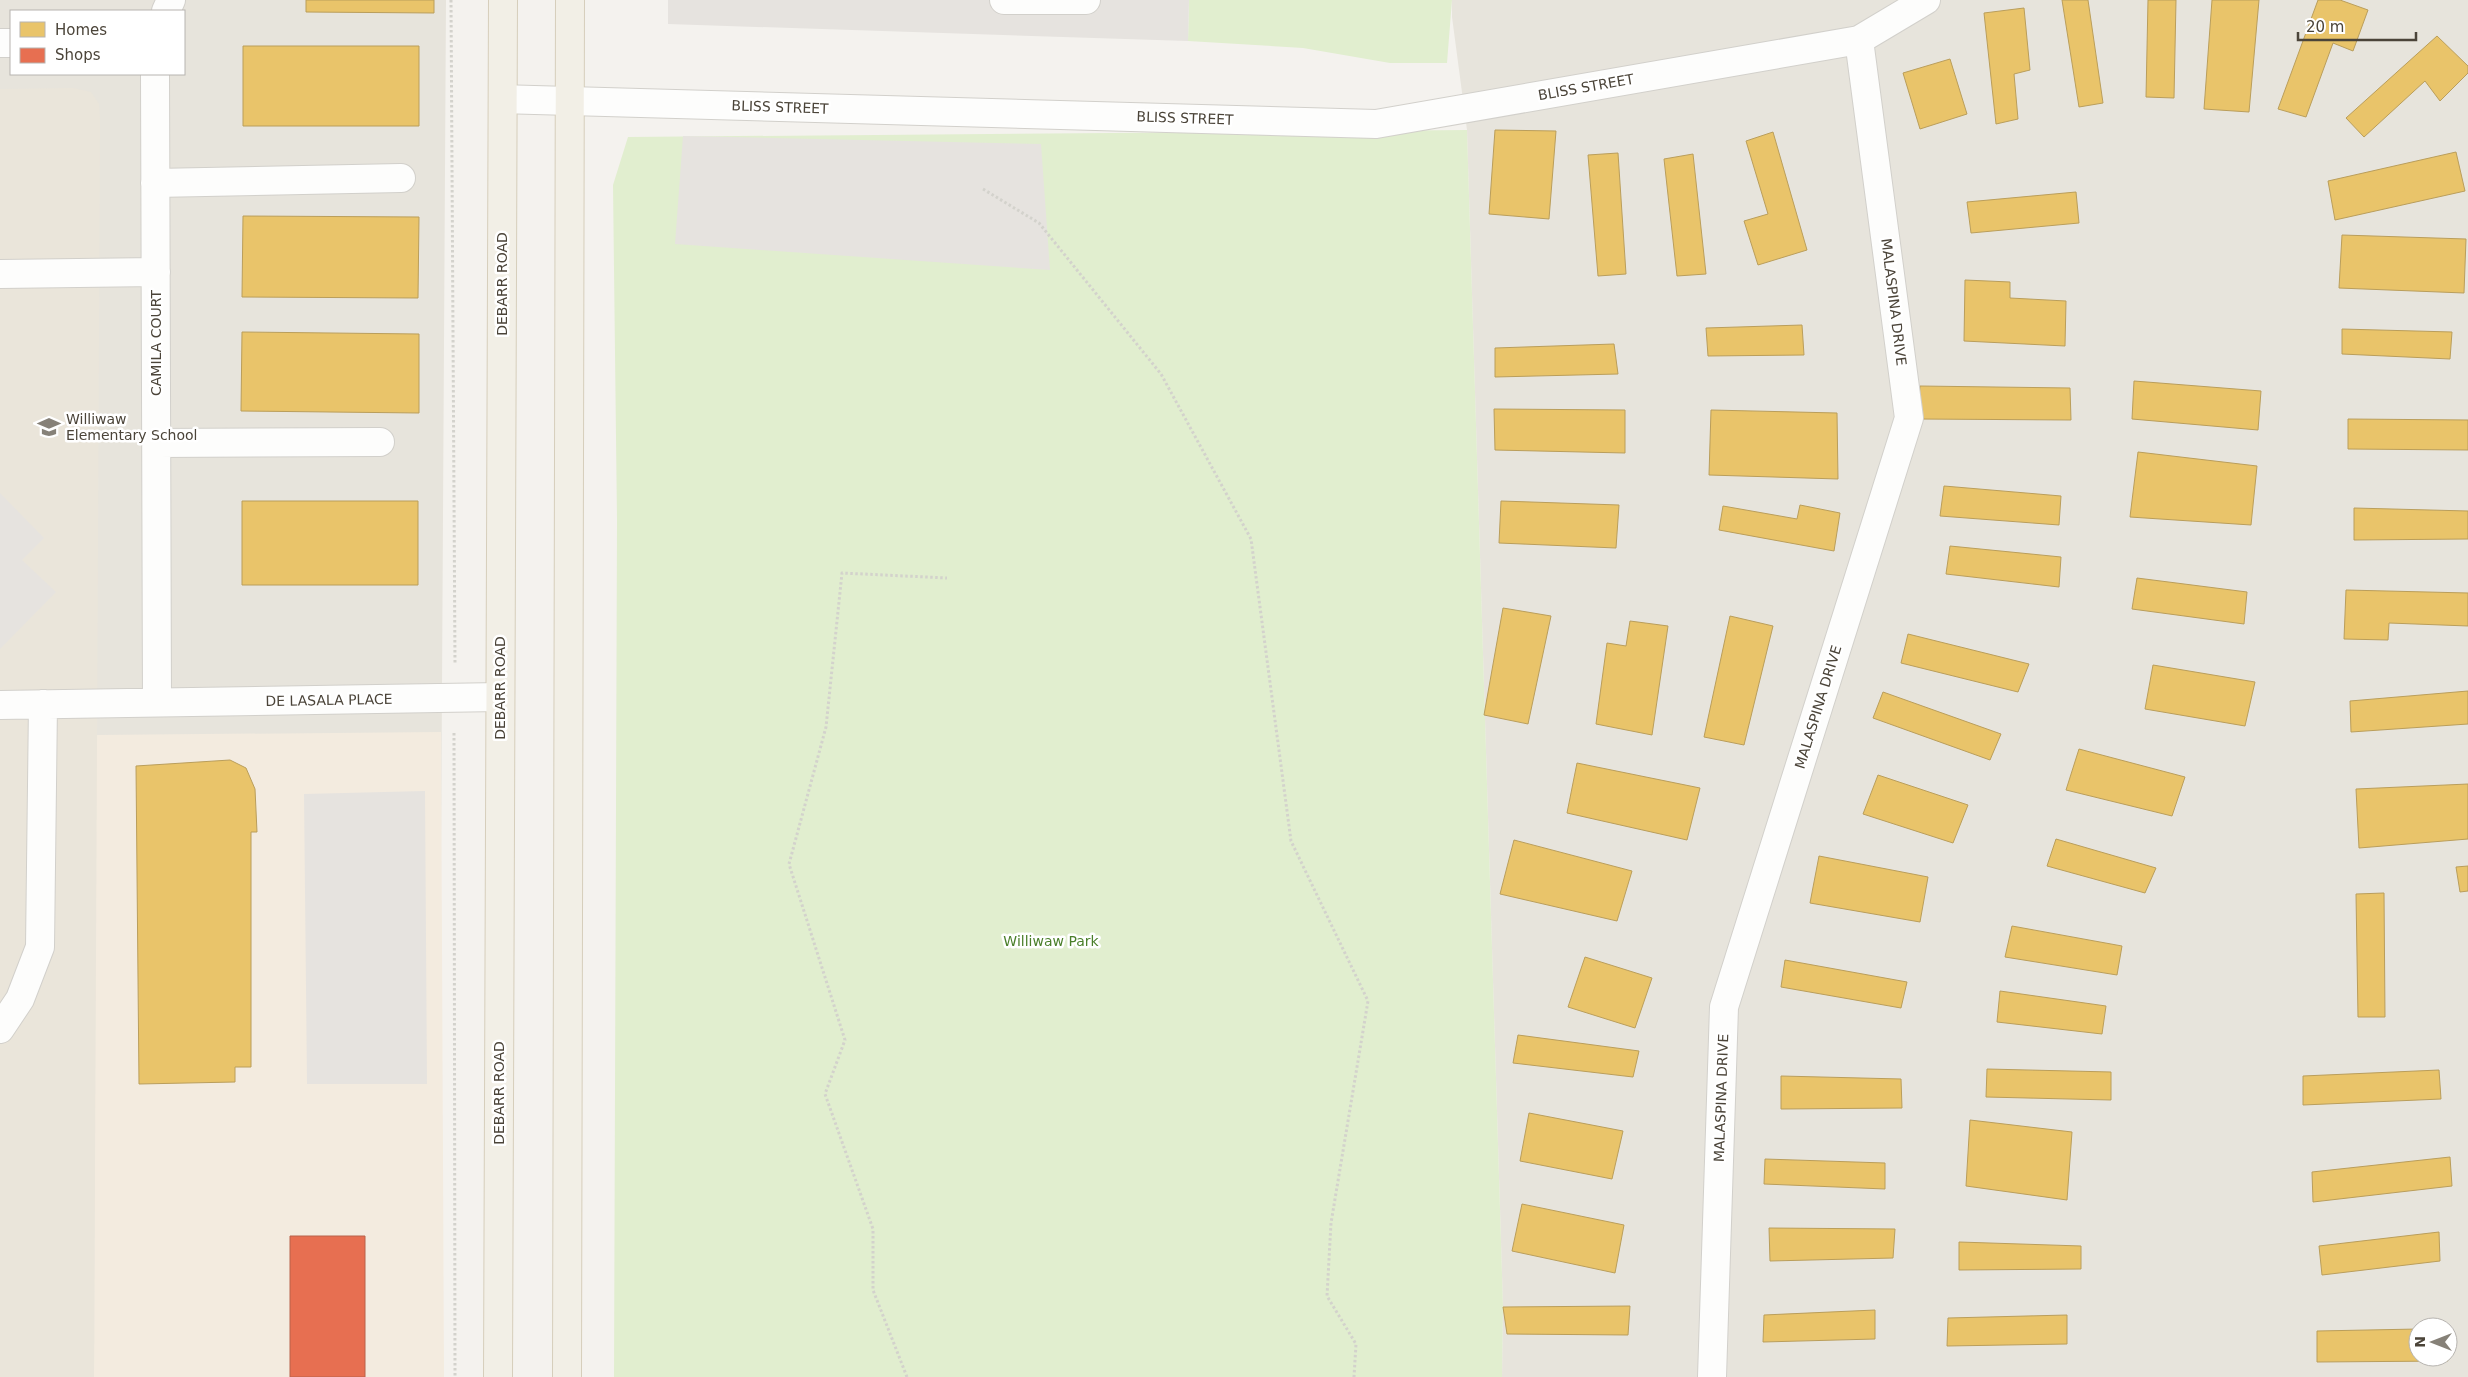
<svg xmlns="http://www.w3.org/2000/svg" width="2468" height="1377" font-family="'DejaVu Sans',sans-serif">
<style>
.residential{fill:#e7e4dc;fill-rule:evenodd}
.commercial{fill:#f3ebdf}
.education{fill:#eae5da}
.green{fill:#e1eecf}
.parking{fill:#e6e3df}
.homes{fill:#e9c46a;stroke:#ba9e5b}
.shops{fill:#e76f51;stroke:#b8624a}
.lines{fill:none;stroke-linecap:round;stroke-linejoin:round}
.minor-casing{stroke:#d2d0cb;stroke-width:30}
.major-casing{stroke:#d6cebb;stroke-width:30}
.path{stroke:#d3d2cc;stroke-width:3;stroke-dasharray:2.5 2.5;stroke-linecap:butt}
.minor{stroke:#fdfdfc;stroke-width:28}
.major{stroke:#f2efe6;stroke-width:28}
.labels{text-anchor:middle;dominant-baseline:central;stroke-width:5;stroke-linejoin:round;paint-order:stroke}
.street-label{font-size:14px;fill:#4b4439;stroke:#fff}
.poi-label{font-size:14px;fill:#4b4439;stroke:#fff;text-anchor:start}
.park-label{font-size:14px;fill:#4a7f2a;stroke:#fff}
</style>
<rect width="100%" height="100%" fill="#f4f2ee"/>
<path class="residential" d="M0 0H446L438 1377H0ZM11 11H184V74H11Z
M1452 0H2468V1377H1502L1503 1307 1467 130 1452 17ZM2418 1327H2448V1357H2418Z"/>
<path class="commercial" d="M441 732 444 1377H94L96 735Z"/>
<path class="education" d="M73 88 91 92 99 104 100 120 94 1377H0V89Z"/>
<path class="green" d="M1189 0H1452L1447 63H1390L1303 48 1188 41Z
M1467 130 1503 1307 1502 1377H614L617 520 613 185 628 137Z"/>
<path class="parking" d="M668 0H1189L1188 41 668 24Z
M683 136 1041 144 1050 270 675 244Z
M0 493 44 538 22 560 56 592 0 649Z
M425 791 427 1084H307L304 794Z"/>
<path class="homes" d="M306 0H434V13L306 12Z
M2062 0H2088L2103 103 2079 107Z
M2148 0H2176L2174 98 2146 97Z
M2212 0H2259L2249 112 2204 109Z
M2318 0H2340L2368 10 2353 51 2333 43 2306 117 2278 109Z
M2024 8 2030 70 2014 74 2018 119 1996 124 1984 13Z
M2437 36 2468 66V73L2440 101 2425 81 2364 137 2346 118Z
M243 46H419V126H243Z
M1950 59 1967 114 1920 129 1903 73Z
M1495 130 1556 131 1549 219 1489 214Z
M1773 132 1807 250 1758 265 1744 221 1768 214 1746 141Z
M2456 152 2465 191 2335 220 2328 181Z
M1618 153 1626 274 1598 276 1588 155Z
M1693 154 1706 274 1677 276 1664 159Z
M2076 192 2079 223 1971 233 1967 202Z
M243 216 419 217 418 298 242 297Z
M2342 235 2466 239 2464 293 2339 288Z
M1965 280 2010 282V298L2066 301 2065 346 1964 341Z
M1802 325 1804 355 1708 356 1706 328Z
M2342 329 2452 332 2450 359 2342 354Z
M242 332 419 334V413L241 411Z
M1614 344 1618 374 1495 377V348Z
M2134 381 2261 391 2258 430 2132 419Z
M1920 386 2070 388 2071 420 1918 419Z
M1494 409 1625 410V453L1495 450Z
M1711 410 1837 413 1838 479 1709 475Z
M2348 419 2468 420V450L2348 449Z
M2138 452 2257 466 2251 525 2130 517Z
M1944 486 2061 496 2059 525 1940 516Z
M242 501H418V585H242Z
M1501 501 1619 505 1616 548 1499 543Z
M1800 505 1840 513 1834 551 1719 530 1723 506 1797 519Z
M2354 508 2468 511V539L2354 540Z
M1950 546 2061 557 2059 587 1946 574Z
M2137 578 2247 592 2244 624 2132 609Z
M2346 590 2468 593V626L2389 623 2388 640 2344 639Z
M1503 608 1551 616 1528 724 1484 715Z
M1730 616 1773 626 1744 745 1704 737Z
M1630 621 1668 626 1652 735 1596 724 1607 643 1626 646Z
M1908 634 2029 664 2018 692 1901 663Z
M2153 665 2255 682 2245 726 2145 709Z
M2468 691V724L2351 732 2350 701Z
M1883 692 2001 734 1990 760 1873 718Z
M2079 749 2185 777 2172 816 2066 790Z
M230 760 246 768 255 789 257 832H251V1067H235V1082L139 1084 136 766Z
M1577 763 1700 788 1687 840 1567 813Z
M1878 775 1968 805 1953 843 1863 814Z
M2468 784V839L2359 848 2356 789Z
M2056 839 2156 868 2145 893 2047 866Z
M1514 840 1632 871 1617 921 1500 894Z
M1819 856 1928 877 1920 922 1810 903Z
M2468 866V891L2460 892 2456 867Z
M2384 893 2385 1017H2358L2356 894Z
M2012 926 2122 946 2117 975 2005 957Z
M1585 957 1652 978 1635 1028 1568 1007Z
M1785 960 1907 982 1901 1008 1781 987Z
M2000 991 2106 1006 2102 1034 1997 1022Z
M1518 1035 1639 1051 1633 1077 1513 1063Z
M1987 1069 2111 1072V1100L1986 1097Z
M2439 1070 2441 1099 2303 1105V1076Z
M1781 1076 1901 1079 1902 1108 1781 1109Z
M1529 1113 1623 1131 1612 1179 1520 1161Z
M1970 1120 2072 1132 2067 1200 1966 1186Z
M2450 1157 2452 1186 2313 1202 2312 1172Z
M1765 1159 1885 1163V1189L1764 1184Z
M1522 1204 1624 1225 1615 1273 1512 1251Z
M1769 1228 1895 1229 1893 1258 1770 1261Z
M2439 1232 2440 1261 2322 1275 2319 1246Z
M1959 1242 2081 1246V1269L1959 1270Z
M1630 1306 1628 1335 1507 1334 1503 1307Z
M1875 1310V1339L1763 1342 1764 1315Z
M2067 1315V1344L1947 1346 1948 1318Z
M2418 1329V1357H2447L2448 1361 2317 1362V1331Z"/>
<path class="shops" d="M290 1236H365V1377H290Z"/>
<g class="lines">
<defs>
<path id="minor" d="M1004 0H1086
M166 11 171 0
M0 43H11
M155 74 157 702
M503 99 1376 124 1859 40 1926 0
M155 183 401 178
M0 274 156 272
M156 443 380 442
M0 705 500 697
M0 1029 20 999 40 947 43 704
M1712 1377 1724 1007 1909 418 1859 40"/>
<path id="major" d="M498 1377 503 0
M567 1377 570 0"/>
</defs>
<use href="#minor" class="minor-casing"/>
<use href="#major" class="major-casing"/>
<path class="path" d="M451 0 455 664
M983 189 1039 223 1161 374 1251 539 1291 841 1368 1001 1331 1223 1327 1296 1356 1344 1354 1377
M454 733 455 1377
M907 1377 873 1290V1229L825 1094 845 1040 789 864 826 727 842 573 947 578"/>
<use href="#minor" class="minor"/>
<use href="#major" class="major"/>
</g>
<defs>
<symbol id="school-bare" viewBox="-9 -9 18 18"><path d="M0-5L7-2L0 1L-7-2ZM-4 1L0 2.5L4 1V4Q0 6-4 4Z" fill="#868178" stroke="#fff" stroke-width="2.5" paint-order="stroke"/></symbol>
</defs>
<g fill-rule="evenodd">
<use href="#school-bare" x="33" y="411" width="32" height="32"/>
</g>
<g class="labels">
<g class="street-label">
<text transform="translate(1586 87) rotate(-10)">BLISS STREET</text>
<text transform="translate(780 107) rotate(2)">BLISS STREET</text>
<text transform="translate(1185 118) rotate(2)">BLISS STREET</text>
<text transform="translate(502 284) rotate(-90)">DEBARR ROAD</text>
<text transform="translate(1894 302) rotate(83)">MALASPINA DRIVE</text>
<text transform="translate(156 343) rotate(-90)">CAMILA COURT</text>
<text transform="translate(500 688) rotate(-90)">DEBARR ROAD</text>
<text transform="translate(329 700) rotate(-1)">DE LASALA PLACE</text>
<text transform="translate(1818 707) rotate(-73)">MALASPINA DRIVE</text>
<text transform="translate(499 1093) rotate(-90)">DEBARR ROAD</text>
<text transform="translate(1721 1098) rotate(-88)">MALASPINA DRIVE</text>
</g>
<g class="poi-label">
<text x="66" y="419">Williwaw<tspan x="66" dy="16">Elementary School</tspan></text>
</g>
<g class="park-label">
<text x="1051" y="941">Williwaw Park</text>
</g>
</g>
<rect x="10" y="10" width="175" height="65" fill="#ffffff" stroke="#b7b4b0"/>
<rect x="20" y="22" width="25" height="15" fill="#e9c46a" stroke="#b7b4b0"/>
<text x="55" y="35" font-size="15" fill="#4b4439">Homes</text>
<rect x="20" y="48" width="25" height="15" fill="#e76f51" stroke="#b7b4b0"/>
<text x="55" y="60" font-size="15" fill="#4b4439">Shops</text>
<g transform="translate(2433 1342) rotate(270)"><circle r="24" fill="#ffffff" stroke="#b7b4b0"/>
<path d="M0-4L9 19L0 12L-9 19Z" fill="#868178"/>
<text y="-8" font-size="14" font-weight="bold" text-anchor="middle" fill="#4b4439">N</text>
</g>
<path d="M2298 32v8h118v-8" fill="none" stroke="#4b4439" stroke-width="2.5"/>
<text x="2306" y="32" font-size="15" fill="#4b4439" stroke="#ffffff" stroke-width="4" paint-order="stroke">20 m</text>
</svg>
